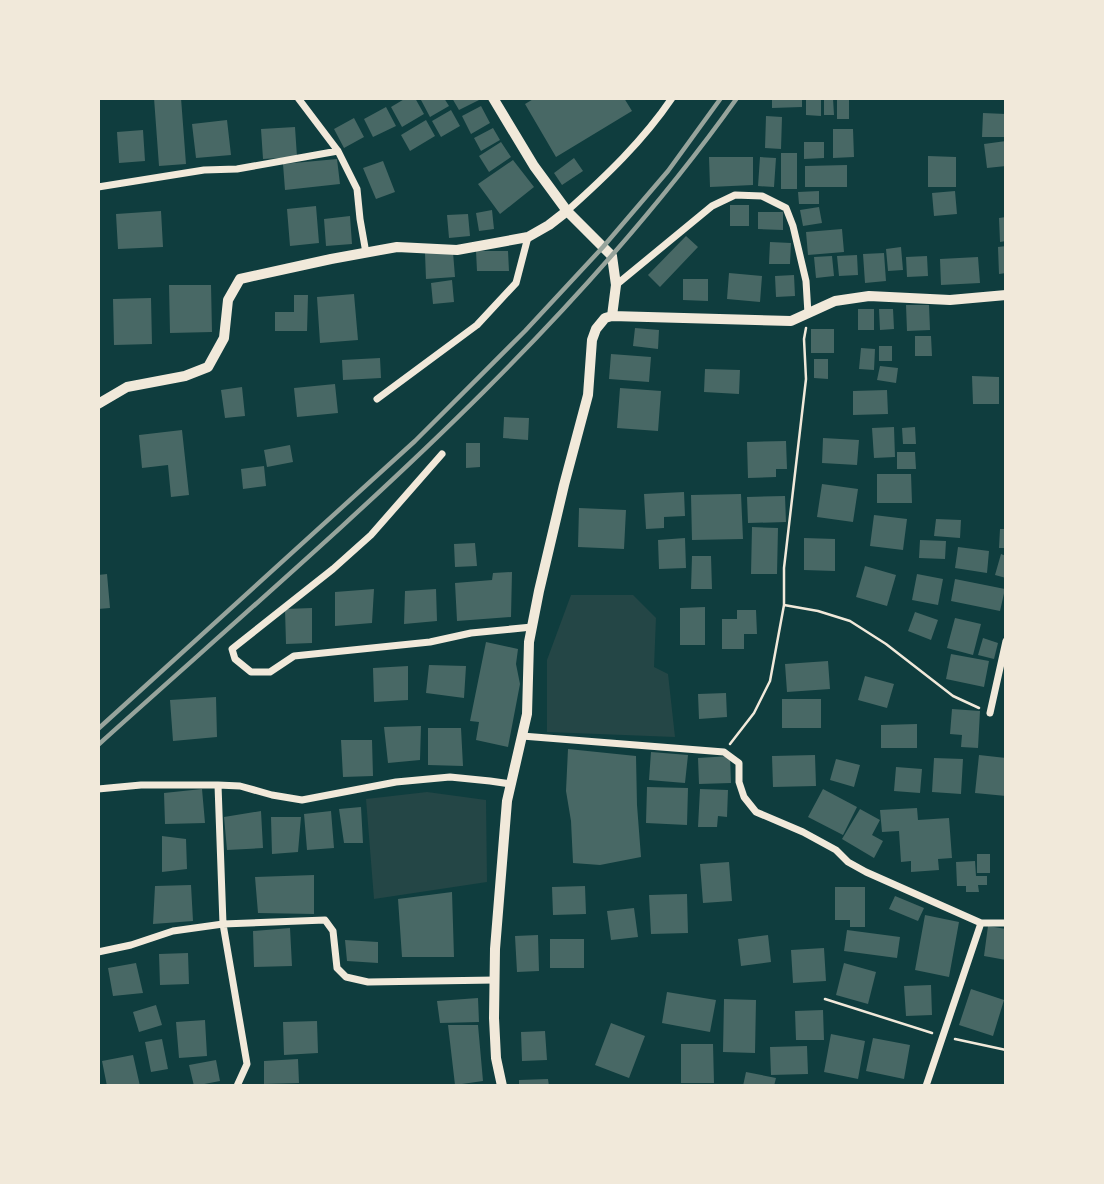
<svg xmlns="http://www.w3.org/2000/svg" width="1104" height="1184" font-family="Literata,serif">
<style>
.green{fill:#244646}
.building{fill:#486865}
.lines{fill:none;stroke-linecap:round;stroke-linejoin:round}
.path{stroke:#f1e9da;stroke-width:2.5}
.minor{stroke:#f1e9da;stroke-width:7}
.tertiary{stroke:#f1e9da;stroke-width:10}
.rail{stroke:#97a49c;stroke-width:4.5}
</style>
<rect width="100%" height="100%" fill="#0f3d3e"/>
<path class="green" d="M571 595H633L656 618 654 667 668 674 675 737 547 732V660Z
M427 792 486 800 487 882 374 899 366 799Z"/>
<path class="building" d="M154 98H181L186 164 159 166Z
M406 98H415L424 114 402 127 391 107Z
M424 98H444L449 106 430 117 421 100Z
M452 98H478L479 100 459 110Z
M535 98H624L632 111 556 157 525 104Z
M772 98H802V107L772 108Z
M806 98H821V116L806 115Z
M824 98H833L834 115H824Z
M837 98H849V119H837Z
M481 106 490 123 471 134 462 116Z
M386 107 396 126 373 137 364 119Z
M451 110 460 126 441 137 432 121Z
M983 113 1006 114V137H982Z
M766 116 782 117 781 149 765 148Z
M354 118 364 137 344 148 334 129Z
M227 120 231 155 196 158 192 124Z
M426 120 435 136 410 151 401 135Z
M295 127 297 157 263 159 261 129Z
M493 128 500 140 481 151 474 138Z
M833 129H853L854 157 833 158Z
M143 130 145 161 119 163 117 132Z
M1006 141V166L987 168 984 144Z
M501 142 511 157 489 172 479 156Z
M804 142H824V158L804 159Z
M781 153H797V189H781Z
M928 156 956 157V187H928Z
M709 157H753V185L710 187Z
M760 157 776 158 774 187 758 186Z
M574 158 583 171 562 185 554 173Z
M337 159 340 184 285 190 283 164Z
M513 160 534 187 500 214 478 184Z
M383 161 395 192 376 199 363 168Z
M847 165V187H805V166Z
M819 191V204H799L798 192Z
M955 191 957 214 934 216 932 193Z
M730 205H749V226H730Z
M316 206 319 243 290 246 287 209Z
M819 207 822 223 803 226 800 210Z
M492 210 494 229 479 231 476 213Z
M161 211 163 247 118 249 116 214Z
M758 212H783V230L758 229Z
M468 214 470 236 449 238 447 215Z
M350 216 352 244 326 246 324 219Z
M1006 217V241L1000 242 999 218Z
M842 229 844 252 808 255 806 232Z
M686 236 698 247 660 287 648 275Z
M770 242 791 243 790 264H769Z
M1006 246V273L999 274 998 247Z
M901 247 903 270 888 271 886 249Z
M476 251H508L509 271H477Z
M453 252 455 277 426 279 425 253Z
M884 253 886 281 865 283 863 254Z
M857 255 858 275 839 276 837 256Z
M832 256 834 276 816 278 814 257Z
M927 256 928 276 907 277 906 257Z
M978 257 980 283 941 285 940 259Z
M729 273 762 276 760 302 727 299Z
M794 275 795 296 776 297 775 276Z
M683 279H708V301L683 300Z
M452 280 454 302 433 304 431 283Z
M169 285H211L212 332 170 333Z
M354 294 358 340 320 343 317 297Z
M294 295H308L307 331H275V312H294Z
M151 298 152 344 114 345 113 299Z
M906 305H929L930 330 907 331Z
M858 309H874V330H858Z
M879 309H893L894 329 880 330Z
M635 328 659 330 658 349 633 346Z
M811 329H834V353H811Z
M915 336H931L932 356H915Z
M879 346H892V361H879Z
M861 348 875 349 874 370 859 369Z
M611 354 651 357 649 382 609 379Z
M380 358 381 378 343 380 342 360Z
M814 359H828V379L814 378Z
M880 366 898 368 896 383 877 380Z
M705 369 740 370 739 394 704 392Z
M972 376 999 377V404H973Z
M335 384 338 413 297 417 294 388Z
M242 387 245 416 225 418 221 390Z
M620 388 661 391 658 431 617 428Z
M887 390 888 414 853 415V391Z
M504 417 529 418 528 440 503 438Z
M894 427 895 457 874 458 872 428Z
M915 427 916 444H903L902 428Z
M182 430 189 495 171 497 168 465 142 468 139 435Z
M823 438 859 440 857 465 822 463Z
M786 441 787 469H776V477L748 478 747 442Z
M466 443H480V467L466 468Z
M290 445 293 462 267 467 264 450Z
M897 452H915L916 469H897Z
M264 466 266 486 243 489 241 469Z
M877 474H911L912 503H877Z
M822 484 858 489 853 522 817 517Z
M684 492 685 516 664 517V528L646 529 644 494Z
M741 494 743 539 692 540 691 495Z
M785 496 786 522 748 523 747 497Z
M579 508 626 510 624 549 578 547Z
M874 515 907 519 903 550 870 546Z
M936 519 961 520 960 538 934 536Z
M752 527 778 528 777 574H751Z
M1000 529H1006V548H999Z
M685 538 686 568 659 569 658 540Z
M804 538 835 539V571L804 570Z
M920 540 946 541 945 559 919 558Z
M475 543 477 566 455 567 454 544Z
M958 547 989 551 987 573 955 568Z
M1001 554 1006 556V578L995 575Z
M692 556H711L712 589H691Z
M865 566 896 575 887 606 856 597Z
M512 572 511 617 457 621 455 583 492 580 493 573Z
M107 574 110 608 98 609V575Z
M917 574 943 579 938 605 912 600Z
M955 579 1005 589 1000 611 951 601Z
M374 589 372 623 335 626V592Z
M436 589 437 621 404 624 405 591Z
M705 607V645H680V608Z
M312 608V643L286 644 285 609Z
M737 610H756L757 634H744V649H722V619H737Z
M915 612 938 620 931 640 908 631Z
M955 618 981 624 973 655 947 648Z
M983 638 998 643 994 659 978 655Z
M486 642 518 649 516 664 520 684 508 747 476 740 479 722 470 721Z
M951 654 989 661 984 687 946 679Z
M828 661 830 689 787 692 785 664Z
M429 665 466 666 464 698 426 693Z
M408 666V700L374 702 373 668Z
M865 676 894 684 887 708 858 700Z
M726 693 727 717 699 719 698 694Z
M216 697 217 737 173 741 170 700Z
M782 699H821V728H782Z
M952 709 980 711 978 748 961 747 962 735 950 734Z
M917 724V748H881V725Z
M421 726 420 760 388 763 384 727Z
M428 728H461L463 766 428 765Z
M341 740H372L373 776 343 777Z
M568 749 636 756 637 805 641 857 600 865 573 863 571 821 566 791Z
M651 752 688 755 685 783 649 780Z
M815 755 816 786 773 787 772 756Z
M979 755 1006 758V796L975 793Z
M730 756 731 783 699 784 698 758Z
M934 758 963 759 961 794 932 792Z
M836 759 860 765 854 787 830 780Z
M896 767 922 769 920 793 894 791Z
M647 787 688 788 687 825 646 823Z
M202 789 205 823 165 824 164 793Z
M700 789 728 790 727 817 718 816 717 827H698Z
M823 789 857 807 843 835 808 817Z
M361 807 363 843H344L339 809Z
M917 808 918 820 949 818 952 858 938 859 939 870 911 872V861L901 862 899 831 882 832 880 810Z
M860 809 880 820 872 835 883 841 874 858 842 839Z
M261 811 263 848 227 850 224 817Z
M331 811 334 848 307 850 304 814Z
M271 817H301L298 852 272 854Z
M162 836 186 839 187 869 162 872Z
M977 854H990V873H977Z
M975 861 976 876H987V885H978L979 892H966V886H957L956 862Z
M729 862 732 901 703 903 700 864Z
M314 875V914L258 913 255 877Z
M191 885 193 921 153 924 155 886Z
M585 886 586 914 553 915 552 887Z
M835 887H865V927H850V920H835Z
M452 892 454 957H402L398 899Z
M687 894 688 933 651 934 649 895Z
M895 896 924 908 918 921 889 909Z
M634 908 638 937 611 940 607 911Z
M925 915 959 922 949 977 915 970Z
M988 926 1006 929V960L984 956Z
M290 928 292 966 254 967 253 931Z
M847 930 900 937 897 958 844 951Z
M538 935 539 971 517 972 515 936Z
M768 935 771 962 741 966 738 939Z
M550 939H584V968H550Z
M345 940 378 942V963L347 961Z
M824 948 826 981 793 983 791 950Z
M188 953 189 984 160 985 159 954Z
M136 963 143 993 113 996 108 968Z
M844 963 876 972 868 1004 836 995Z
M931 985 932 1015 906 1016 904 986Z
M971 989 1004 1000 993 1036 959 1025Z
M667 992 716 1000 710 1032 662 1023Z
M478 998 479 1022 440 1023 437 1001Z
M724 999 756 1000 755 1053 723 1052Z
M156 1005 162 1025 139 1032 133 1012Z
M823 1010 824 1040H796L795 1011Z
M205 1020 207 1056 179 1058 176 1022Z
M317 1021 318 1053 284 1055 283 1022Z
M611 1023 645 1036 629 1078 595 1065Z
M448 1025H478L483 1081 455 1085Z
M545 1031 547 1060 522 1061 521 1032Z
M831 1034 865 1041 858 1079 824 1072Z
M873 1038 910 1045 904 1079 866 1071Z
M162 1039 168 1069 151 1072 145 1042Z
M681 1044H713L714 1083H681Z
M807 1046 808 1074 771 1075 770 1047Z
M133 1055 140 1086H107L102 1061Z
M298 1059 299 1083 264 1084V1061Z
M216 1060 220 1081 194 1086 189 1065Z
M746 1072 776 1078 774 1086H743Z
M548 1079 549 1086H519V1080Z"/>
<g class="lines">
<path class="path" d="M784 605 818 611 850 621 886 644 953 696 979 708
M730 744 754 713 770 681 784 605V568L806 379 804 339 806 328
M825 999 932 1033
M955 1039 1006 1050"/>
<path class="minor" d="M298 98 338 151 357 189 360 219 366 253
M98 187 204 170 237 169 338 151
M567 211C605 177 643 141 672 98
M616 285 712 206 735 195 762 196 786 208 793 226 806 281 808 314
M377 399 477 325 516 283 528 237
M442 454 371 535 333 569 232 649 235 659 251 672H270L294 656 430 642 471 633 532 627
M990 713 1006 641
M522 736 724 752 739 763V782L744 797 756 812 803 832 836 850 848 862 866 872 981 923H1006
M218 785 223 924 247 1064 237 1086
M98 789 141 785H218L240 786 272 795 302 800 396 782 450 777 490 781 511 784
M98 952 131 945 173 931 223 924 325 920 333 931 337 968 346 977 368 982 495 980
M926 1086 981 923"/>
<path class="tertiary" d="M493 98 534 166 567 211 612 256 616 285 612 316
M98 404 127 387 185 376 208 367 224 338 228 300 240 279 331 259 397 247 457 250 528 237 549 225 567 211
M502 1086 496 1058 494 1018 495 949 507 801 527 714 529 642 539 591 564 485 588 395 592 340 596 329 605 318 612 316 791 321 835 301 869 296 950 300 1006 295"/>
<path class="rail" d="M98 729 415 441 525 331 603 247 668 171 721 98
M98 745C323 542 560 347 737 98"/>
</g>
<rect width="1104" height="1184" fill="none" stroke="#f1e9da" stroke-width="200"/>
</svg>
